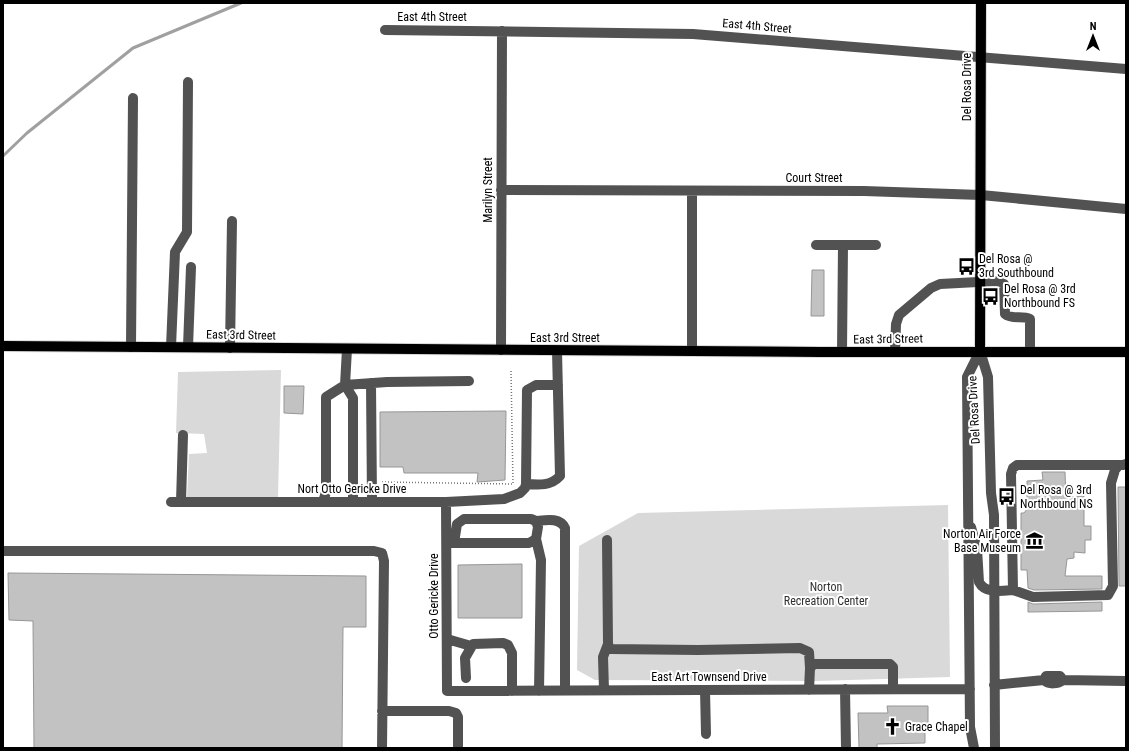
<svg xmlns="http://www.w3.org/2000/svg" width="1129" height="751" font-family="'Roboto Condensed',sans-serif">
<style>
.green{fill:#d9d9d9}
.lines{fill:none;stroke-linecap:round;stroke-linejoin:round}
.stream{stroke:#a0a0a0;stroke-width:3}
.building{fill:#c2c2c2;stroke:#969696}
.major-casing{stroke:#dbdbdb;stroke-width:12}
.path{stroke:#747474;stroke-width:1.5;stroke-dasharray:1 2;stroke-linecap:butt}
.minor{stroke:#525252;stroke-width:10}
.major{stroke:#000;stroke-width:10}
.labels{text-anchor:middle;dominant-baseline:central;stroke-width:4;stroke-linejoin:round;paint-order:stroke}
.street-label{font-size:12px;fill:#000;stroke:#fff}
.poi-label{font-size:12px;fill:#000;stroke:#fff;text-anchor:start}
.park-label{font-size:12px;fill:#303030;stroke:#fff}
</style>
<rect width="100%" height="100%" fill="#fff"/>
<path class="green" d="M281 370 278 498 187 497 189 454 207 453 204 434 176 433 178 372Z
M948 505 950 677 816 681 595 680 577 670 579 546 638 513Z"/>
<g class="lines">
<path class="stream" d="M3 156 27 133 133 48 241 3"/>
</g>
<path class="building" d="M812 270H824V316H811Z
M284 386H304L303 414 284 413Z
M506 411 505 480 477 482 478 473H404L403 467H380V412Z
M1042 472H1065L1066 497 1084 496V526H1091V540H1085V553L1074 552V558L1067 559 1065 576H1102V589L1034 590 1028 588 1027 570H1021V513H1024L1027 509V481L1043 480Z
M1118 487H1126V586H1119Z
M522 564V618H458V565Z
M8 573 366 576V627H343L342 748H34L33 621 9 620Z
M1028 602 1033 604 1102 602V611L1028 612Z
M887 706H928V725L925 728V743L877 744V748H859L858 713H888Z"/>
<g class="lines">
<defs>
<path id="major" d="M3 346 821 352H1126
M980 351 981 3"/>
</defs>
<use href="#major" class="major-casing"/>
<path class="path" d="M382 482 513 484 511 371"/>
<path class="minor" d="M385 30 693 34 1126 69
M501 190 864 191 981 195 1126 209
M816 245H876
M131 347 133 98
M171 347 175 252 187 232 188 82
M188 347 191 267
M230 348 232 221
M501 350 502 31
M692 351V191
M980 351 988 377 991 493 994 515 995 748
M842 352 843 245
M895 352 896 324 899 315 931 288 940 284 997 281 1004 284 1005 314C1012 320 1022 315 1030 319V351
M371 383 372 502
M526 484C539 485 551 486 560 476L557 351
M171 502H446L504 499 520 493 525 488 526 484 527 390 536 385H558
M181 502 183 435
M323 502 326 492V397L345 385 347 349
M353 502V398L345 385 387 382 469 381
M446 502 447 691 970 689
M536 521C546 520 560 517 565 528V690
M971 527 977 549 979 582C985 594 1002 591 1013 590L1011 474 1013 468 1017 465H1123L1126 464
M536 539 541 560 539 691
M607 540 608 644 610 649 698 650 800 648 809 652 810 668
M447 543H529L536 539 538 527 536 521 531 519H464L457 524 454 543
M3 551H374L382 553 384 561 382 748
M1013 590 1033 597 1108 595 1113 586 1111 483 1115 470 1119 465
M447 639 471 646
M466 678 465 658 473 644 503 643 508 645 512 653V691
M1044 680 1046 676H1060L1063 680
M994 685 1044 680C1049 685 1058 684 1063 680L1126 681
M845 689 846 748
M604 690 603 657 608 644
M705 690 706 734
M809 690 810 668 814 664H890L893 667V689
M382 711H449L456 713 458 717V748
M974 748 970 727 967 377 980 351"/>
<use href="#major" class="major"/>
</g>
<defs>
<symbol id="bus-bare" viewBox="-9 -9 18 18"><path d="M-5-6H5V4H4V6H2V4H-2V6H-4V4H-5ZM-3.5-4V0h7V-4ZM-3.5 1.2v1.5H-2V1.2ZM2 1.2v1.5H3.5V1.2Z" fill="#000" stroke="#fff" stroke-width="2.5" paint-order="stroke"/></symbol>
<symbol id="museum-bare" viewBox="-9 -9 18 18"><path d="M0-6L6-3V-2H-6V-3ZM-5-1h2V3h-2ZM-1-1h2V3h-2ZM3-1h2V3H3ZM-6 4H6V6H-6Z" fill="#000" stroke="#fff" stroke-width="2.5" paint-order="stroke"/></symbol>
<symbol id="church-bare" viewBox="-9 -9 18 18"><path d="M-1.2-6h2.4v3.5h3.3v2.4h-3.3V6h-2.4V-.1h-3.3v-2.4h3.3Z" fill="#000" stroke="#fff" stroke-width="2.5" paint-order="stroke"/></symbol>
</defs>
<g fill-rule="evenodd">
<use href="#bus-bare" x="954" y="254" width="25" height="25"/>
<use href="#bus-bare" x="978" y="284" width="25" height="25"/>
<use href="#bus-bare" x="994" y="484" width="25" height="25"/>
<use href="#museum-bare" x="1022" y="528" width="25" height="25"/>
<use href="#church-bare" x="880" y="714" width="25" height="25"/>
</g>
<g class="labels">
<g class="street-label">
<text x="432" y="17">East 4th Street</text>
<text transform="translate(757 26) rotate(5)">East 4th Street</text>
<text transform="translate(967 87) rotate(-90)">Del Rosa Drive</text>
<text x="814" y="178">Court Street</text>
<text transform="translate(488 190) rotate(-90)">Marilyn Street</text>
<text transform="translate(241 335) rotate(1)">East 3rd Street</text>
<text x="565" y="338">East 3rd Street</text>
<text transform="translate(888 339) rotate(-1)">East 3rd Street</text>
<text transform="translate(974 410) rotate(-93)">Del Rosa Drive</text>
<text x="352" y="489">Nort Otto Gericke Drive</text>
<text transform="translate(434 596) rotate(-90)">Otto Gericke Drive</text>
<text x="709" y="677">East Art Townsend Drive</text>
</g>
<g class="poi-label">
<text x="979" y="259">Del Rosa @<tspan x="979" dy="14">3rd Southbound</tspan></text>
<text x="1004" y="289">Del Rosa @ 3rd<tspan x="1004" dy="14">Northbound FS</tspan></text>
<text x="1020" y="490">Del Rosa @ 3rd<tspan x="1020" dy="14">Northbound NS</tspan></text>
<text x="1021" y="534" text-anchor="end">Norton Air Force<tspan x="1021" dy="14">Base Museum</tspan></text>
<text x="905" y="727">Grace Chapel</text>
</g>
<g class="park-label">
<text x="826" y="587">Norton<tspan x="826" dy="14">Recreation Center</tspan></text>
</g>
</g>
<rect width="1129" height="751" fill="none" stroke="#000000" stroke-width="8"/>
<g transform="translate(1093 36)" stroke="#ffffff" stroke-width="3" paint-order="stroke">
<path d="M0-3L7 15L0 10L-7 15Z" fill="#000000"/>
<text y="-6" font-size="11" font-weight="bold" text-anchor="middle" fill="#000000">N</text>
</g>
</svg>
